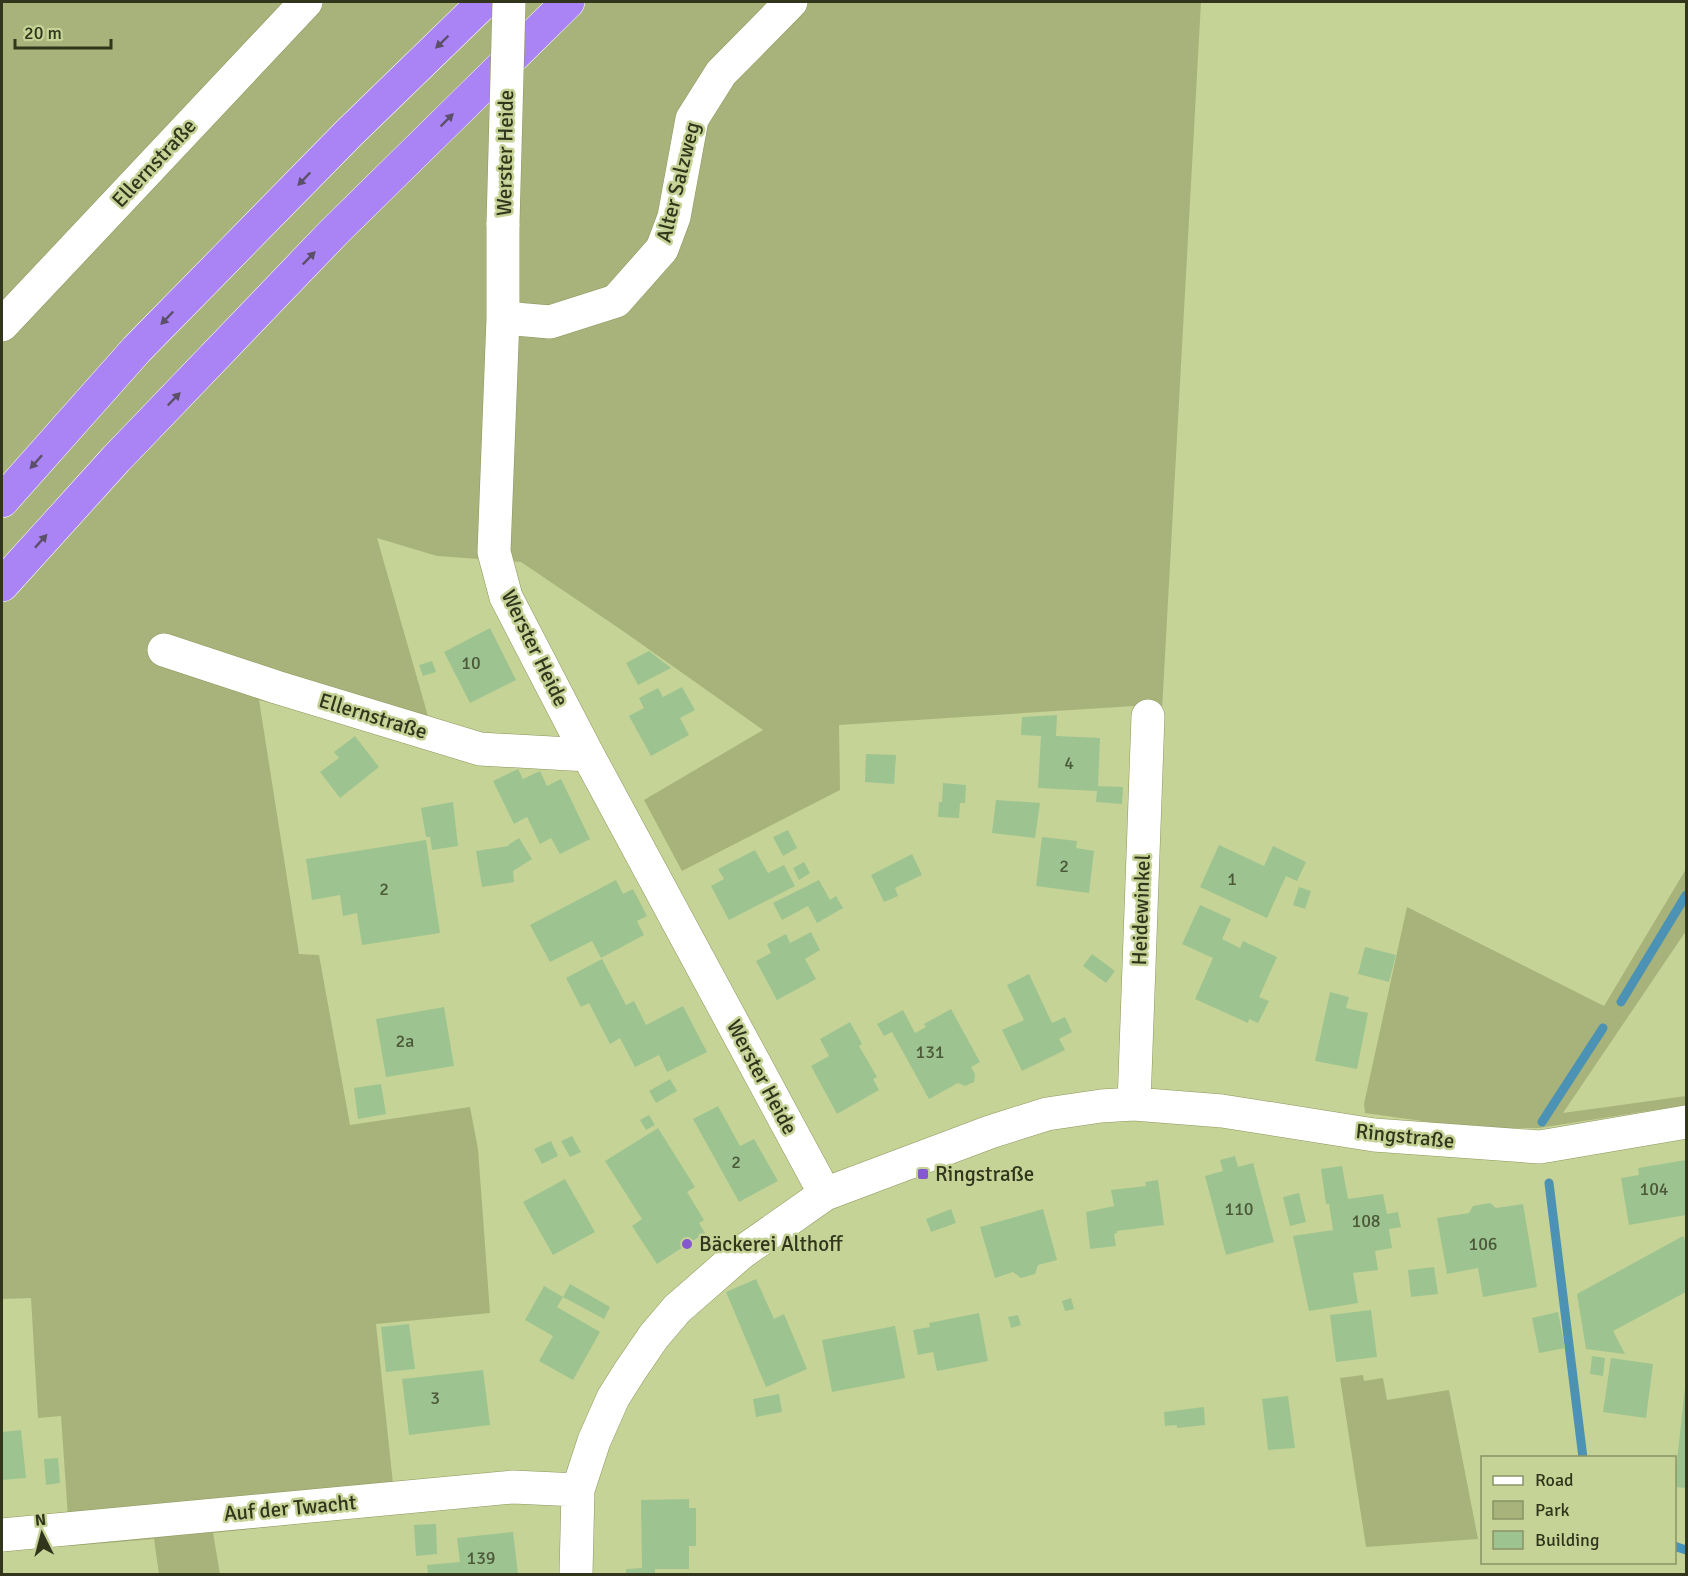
<svg xmlns="http://www.w3.org/2000/svg" width="1688" height="1576" font-family="Signika,sans-serif">
<style>
.green{fill:#a7b37a}
.lines{fill:none;stroke-linecap:round;stroke-linejoin:round}
.stream{stroke:#4b92b4;stroke-width:9}
.building{fill:#9dc490}
.street-casing{stroke:#8b965b;stroke-width:34}
.highway-casing{stroke:#fff;stroke-width:34}
.street{stroke:#fff;stroke-width:33}
.highway{stroke:#aa83f5;stroke-width:33}
.street-bridge-casing{stroke:#8b965b;stroke-width:34;stroke-linecap:butt}
.street-bridge{stroke:#fff;stroke-width:33}
.oneway{fill:#5b5068}
.poi-dot{fill:#8557d0;stroke:#c6d396;stroke-width:2}
.labels{text-anchor:middle;dominant-baseline:central;stroke-width:5;stroke-linejoin:round;paint-order:stroke}
.number-label{font-size:18px;fill:#4b5939}
.street-label{font-size:21px;fill:#30351c;stroke:#c6d396}
.poi-label{font-size:21px;fill:#30351c;stroke:#c6d396;text-anchor:start}
</style>
<rect width="100%" height="100%" fill="#c6d396"/>
<path class="green" d="M2 2H1201L1162 710 1134 706 839 725 840 790 682 871 644 800 763 730 623 631 521 562 437 556 377 538 436 744 259 700 299 954 319 955 350 1125 470 1107 478 1149 490 1313 376 1324 394 1493 372 1516 213 1533 220 1574H159L154 1539 70 1546 61 1416 38 1418 31 1298 2 1299Z
M1686 869V931L1563 1113 1686 1096V1105L1539 1128H1472L1365 1113 1364 1104 1407 907 1604 1006Z
M1363 1375 1364 1381 1383 1378 1387 1400 1449 1390 1478 1539 1366 1547 1340 1378Z"/>
<g class="lines">
<path class="stream" d="M1621 1002 1686 895
M1542 1122 1603 1028
M1549 1183 1583 1458
M1674 1546 1686 1550"/>
</g>
<path class="building" d="M490 628 516 680 470 703 444 652Z
M649 651 671 668 638 685 626 663Z
M432 661 436 672 423 676 419 665Z
M682 687 695 710 680 718 689 735 651 756 629 716 644 708 639 698 658 688 663 697Z
M1057 715 1056 736 1100 738 1098 786 1123 787 1122 804 1096 802 1097 791 1038 788 1041 736 1021 735 1022 717Z
M355 736 379 767 340 798 320 772 339 758 334 752Z
M866 754 896 755 894 784 865 782Z
M518 769 523 779 540 771 547 786 561 779 590 839 560 854 551 838 540 844 527 817 514 824 493 781Z
M943 783 966 785 965 803H960L959 818 938 817 939 802H942Z
M996 800 1040 803 1035 838 992 833Z
M453 802 458 846 432 850 430 837H426L421 808Z
M788 830 797 848 783 856 773 837Z
M1042 837 1077 841 1076 848 1094 851 1089 893 1036 886Z
M519 838 532 859 513 871 514 882 482 887 476 851 509 846 508 845Z
M426 840 440 933 362 945 357 913 343 916 340 895 312 900 306 859Z
M1219 845 1264 866 1273 846 1306 862 1297 881 1286 876 1267 918 1200 887Z
M755 850 768 873 784 865 795 886 729 920 711 886 724 879 718 869Z
M912 854 922 875 895 888 898 896 884 902 871 875Z
M804 862 810 873 799 880 793 868Z
M616 880 623 894 633 889 647 916 637 921 644 935 601 958 592 941 550 962 530 925Z
M819 880 830 900 836 896 843 908 817 923 808 906 782 920 773 903Z
M1299 887 1311 891 1305 909 1293 905Z
M1200 905 1231 919 1222 939 1240 948 1243 941 1277 957 1259 997 1269 1001 1258 1023 1249 1019 1248 1023 1195 999 1213 958 1182 944Z
M811 932 820 950 805 959 816 979 777 1000 756 961 771 953 767 944 786 934 790 943Z
M1365 947 1396 955 1389 982 1358 974Z
M1092 954 1115 971 1106 983 1083 966Z
M602 959 626 1005 634 1001 646 1025 683 1006 707 1052 667 1072 659 1055 635 1067 620 1038 610 1044 589 1003 581 1007 566 978Z
M1029 974 1052 1023 1065 1017 1072 1032 1059 1039 1065 1050 1022 1071 1002 1030 1024 1020 1007 985Z
M1330 992 1349 997 1346 1008 1368 1013 1357 1069 1315 1061Z
M444 1007 454 1066 386 1077 376 1019Z
M951 1009 980 1062 971 1067 975 1074 974 1082 965 1086 958 1083 929 1099 892 1032 884 1036 877 1024 903 1010 915 1033 926 1027 924 1024Z
M850 1022 862 1044 859 1046 877 1077 873 1079 879 1090 837 1114 811 1066 829 1056 820 1039Z
M670 1079 677 1091 656 1103 649 1091Z
M381 1084 386 1114 358 1119 354 1088Z
M718 1106 740 1146 754 1139 778 1181 739 1202 693 1119Z
M649 1115 655 1125 646 1130 640 1120Z
M658 1128 695 1187 687 1192 704 1220 699 1223 705 1233 657 1264 632 1226 642 1219 605 1161Z
M572 1136 581 1152 570 1157 561 1141Z
M551 1141 558 1156 542 1164 534 1149Z
M1235 1156 1238 1167 1253 1163 1274 1242 1226 1255 1205 1176 1223 1171 1220 1160Z
M1686 1160V1215L1629 1225 1621 1178 1639 1175 1638 1168Z
M1342 1166 1348 1199 1383 1194 1387 1214 1398 1212 1401 1227 1389 1229 1392 1248 1375 1251 1378 1270 1353 1273 1358 1303 1309 1311 1293 1236 1333 1230 1329 1204H1326L1321 1169Z
M565 1179 595 1232 553 1255 523 1202Z
M1158 1180 1164 1225 1117 1231V1233L1114 1234 1116 1246 1090 1249 1086 1212 1114 1206 1111 1190 1146 1186 1145 1182Z
M1299 1193 1306 1222 1290 1226 1283 1197Z
M1490 1203 1496 1208 1523 1204 1537 1287 1483 1297 1478 1268 1447 1274 1437 1218 1469 1213 1473 1206Z
M951 1209 956 1223 931 1232 926 1219Z
M1043 1209 1057 1260 1038 1265 1035 1274 1021 1278 1013 1272 995 1278 980 1227Z
M1683 1236 1686 1243V1292L1613 1331 1625 1354 1586 1349 1577 1294Z
M1434 1267 1438 1294 1411 1297 1408 1270Z
M756 1279 774 1319 784 1314 807 1369 766 1387 726 1292Z
M570 1284 610 1307 604 1319 563 1297Z
M544 1286 563 1297 557 1307 600 1332 573 1380 539 1361 553 1336 525 1320Z
M1071 1298 1074 1309 1065 1311 1062 1301Z
M1371 1310 1377 1357 1336 1362 1330 1315Z
M1558 1312 1565 1348 1539 1353 1532 1318Z
M979 1313 988 1361 937 1371 933 1352 918 1355 913 1330 930 1327 929 1323Z
M1018 1315 1021 1325 1011 1328 1008 1317Z
M409 1324 415 1369 386 1372 381 1327Z
M895 1326 905 1378 832 1392 822 1340Z
M1592 1356 1605 1358 1603 1376 1590 1374Z
M1611 1358 1653 1364 1646 1418 1603 1412Z
M483 1370 490 1425 409 1435 402 1379Z
M1685 1388H1686V1488L1674 1487Z
M779 1394 782 1412 756 1417 753 1399Z
M1288 1396 1295 1448 1268 1450 1262 1399Z
M1204 1407 1205 1425 1177 1428V1425L1165 1426 1164 1412Z
M21 1430 26 1478 2 1480V1432Z
M58 1458 60 1483 46 1485 44 1459Z
M689 1499V1508H696V1546H689V1569H655V1574H626V1569L642 1568 641 1500Z
M436 1524 437 1554 416 1556 414 1525Z
M513 1532 518 1574H428L427 1565 460 1562 457 1538Z"/>
<g class="lines">
<defs>
<path id="street" d="M503 223V318L494 552 506 597 588 755 825 1194
M503 318 550 322 616 301 662 249 674 217 692 119 721 73 791 2
M2 325 306 2
M164 650 276 687 480 749 588 755
M1134 1104 1148 716
M2 1535 513 1487 578 1490
M576 1574 578 1490 594 1441 613 1398 630 1371 654 1336 677 1309 741 1253 825 1194 990 1132 1047 1114 1101 1106 1134 1104 1222 1111 1374 1135 1540 1147 1686 1122"/>
<path id="highway" d="M2 501 137 349 349 133 484 2
M2 585 116 459 334 232 568 2"/>
</defs>
<use href="#street" class="street-casing"/>
<use href="#highway" class="highway-casing"/>
<use href="#street" class="street"/>
<use href="#highway" class="highway"/>
<defs>
<path id="street-bridge" d="M503 223 509 2"/>
</defs>
<use href="#street-bridge" class="street-bridge-casing"/>
<use href="#street-bridge" class="street-bridge"/>
</g>
<defs><path id="oneway-solid" d="M-6-.8H1V-3.2L6.5 0L1 3.2V.8H-6Z" transform="scale(1.5)"/></defs>
<g class="oneway">
<use href="#oneway-solid" transform="translate(442 42) rotate(136)"/>
<use href="#oneway-solid" transform="translate(447 120) rotate(-45)"/>
<use href="#oneway-solid" transform="translate(304 179) rotate(134)"/>
<use href="#oneway-solid" transform="translate(309 258) rotate(-46)"/>
<use href="#oneway-solid" transform="translate(167 318) rotate(134)"/>
<use href="#oneway-solid" transform="translate(174 399) rotate(-46)"/>
<use href="#oneway-solid" transform="translate(36 462) rotate(132)"/>
<use href="#oneway-solid" transform="translate(41 541) rotate(-48)"/>
</g>
<g class="poi-dot">
<rect x="917" y="1168" width="12" height="12" rx="3"/>
<circle cx="687" cy="1244" r="6"/>
</g>
<g class="labels">
<g class="number-label">
<text x="471" y="663">10</text>
<text x="1069" y="763">4</text>
<text x="1064" y="866">2</text>
<text x="1232" y="879">1</text>
<text x="384" y="889">2</text>
<text x="405" y="1041">2a</text>
<text x="930" y="1052">131</text>
<text x="736" y="1162">2</text>
<text x="1654" y="1189">104</text>
<text x="1239" y="1209">110</text>
<text x="1366" y="1221">108</text>
<text x="1483" y="1244">106</text>
<text x="435" y="1398">3</text>
<text x="481" y="1558">139</text>
</g>
<g class="street-label">
<text transform="translate(505 153) rotate(-89)">Werster Heide</text>
<text transform="translate(154 163) rotate(-47)">Ellernstraße</text>
<text transform="translate(678 182) rotate(-76)">Alter Salzweg</text>
<text transform="translate(535 648) rotate(64)">Werster Heide</text>
<text transform="translate(373 716) rotate(17)">Ellernstraße</text>
<text transform="translate(1141 910) rotate(-88)">Heidewinkel</text>
<text transform="translate(762 1077) rotate(62)">Werster Heide</text>
<text transform="translate(1405 1136) rotate(6)">Ringstraße</text>
<text transform="translate(290 1508) rotate(-5)">Auf der Twacht</text>
</g>
<g class="poi-label">
<text x="935" y="1174">Ringstraße</text>
<text x="699" y="1244">Bäckerei Althoff</text>
</g>
</g>
<rect width="1688" height="1576" fill="none" stroke="#30351c" stroke-width="6"/>
<rect x="1481" y="1456" width="195" height="108" fill="#c6d396" stroke="#8a9465" stroke-width="1.5"/>
<rect x="1493" y="1476" width="30" height="9" fill="#ffffff" stroke="#8a9465" stroke-width="1.5"/>
<text x="1535" y="1486" font-size="18" fill="#30351c">Road</text>
<rect x="1493" y="1501" width="30" height="18" fill="#a7b37a" stroke="#8a9465" stroke-width="1.5"/>
<text x="1535" y="1516" font-size="18" fill="#30351c">Park</text>
<rect x="1493" y="1531" width="30" height="18" fill="#9dc490" stroke="#8a9465" stroke-width="1.5"/>
<text x="1535" y="1546" font-size="18" fill="#30351c">Building</text>
<g transform="translate(42 1534) rotate(354)" stroke="#c6d396" stroke-width="4.5" paint-order="stroke">
<path d="M0-4.5L10 22L0 15L-10 22Z" fill="#30351c"/>
<text y="-9" font-size="16" font-weight="bold" text-anchor="middle" fill="#30351c">N</text>
</g>
<path d="M15 39v9h96v-9" fill="none" stroke="#30351c" stroke-width="3"/>
<text x="24" y="39" font-size="18" fill="#30351c" stroke="#c6d396" stroke-width="4.5" paint-order="stroke">20 m</text>
</svg>
